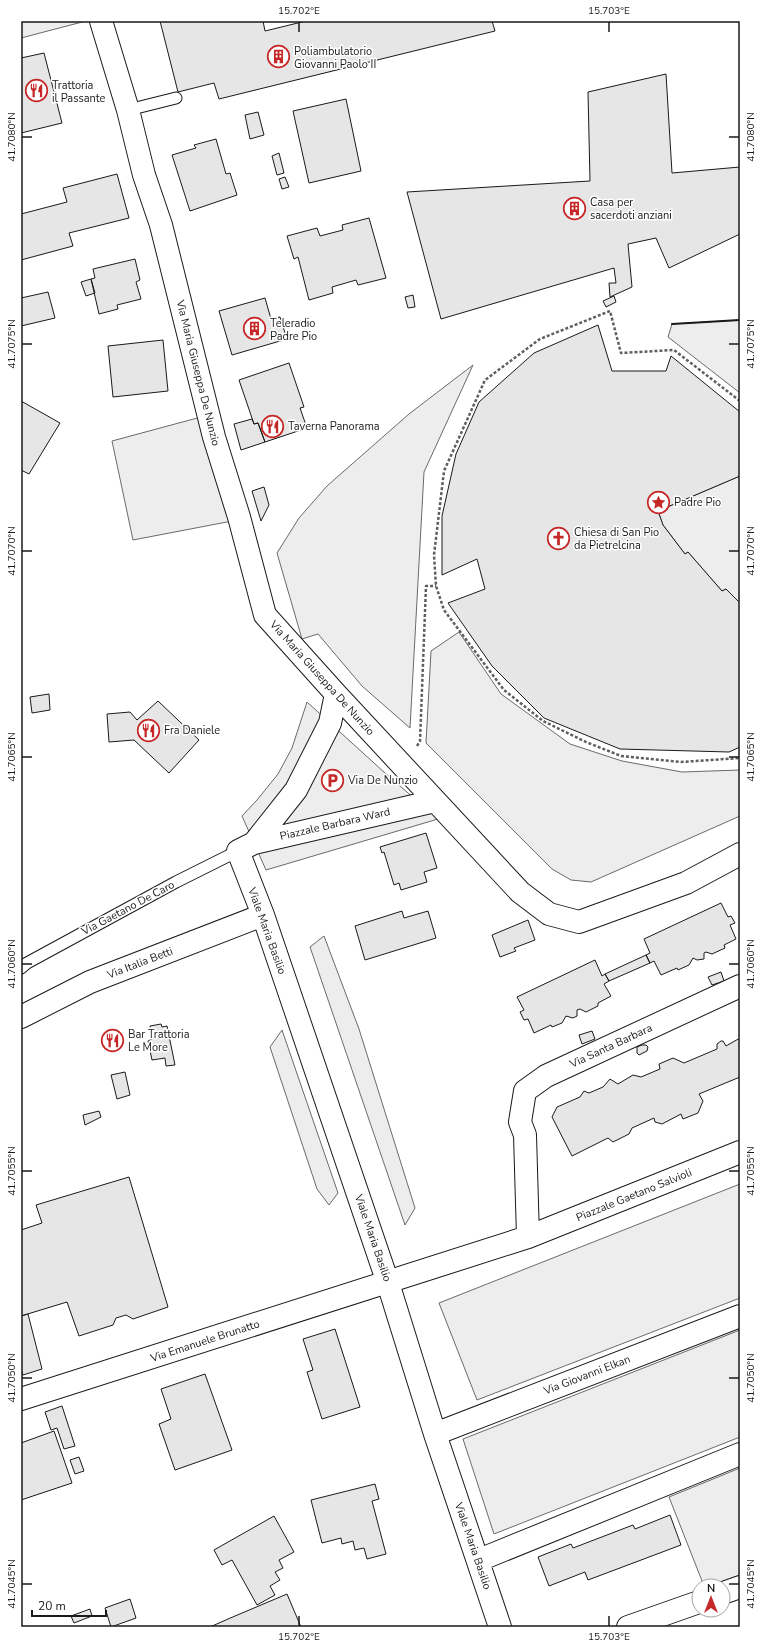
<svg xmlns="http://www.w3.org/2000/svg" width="761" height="1648" font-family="'Nunito Sans',sans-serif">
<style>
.built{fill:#ededed;stroke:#6a6a6a}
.building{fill:#e6e6e6;stroke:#1a1a1a}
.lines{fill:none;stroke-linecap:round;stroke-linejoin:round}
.lane-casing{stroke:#1a1a1a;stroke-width:13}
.street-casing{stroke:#1a1a1a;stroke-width:24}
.path{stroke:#5f5f5f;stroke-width:2.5;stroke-dasharray:3 2;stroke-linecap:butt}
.lane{stroke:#fff;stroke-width:11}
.street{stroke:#fff;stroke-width:22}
.wall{stroke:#1a1a1a;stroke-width:2}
.ticks{fill:none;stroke:#1a1a1a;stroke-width:1.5}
.labels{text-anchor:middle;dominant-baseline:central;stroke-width:3;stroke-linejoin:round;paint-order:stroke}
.poi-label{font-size:11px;fill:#1a1a1a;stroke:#fff;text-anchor:start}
.street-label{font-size:11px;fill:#1a1a1a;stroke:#fff}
.neatline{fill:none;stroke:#1a1a1a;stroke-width:1.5}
.ticks-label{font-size:10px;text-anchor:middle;fill:#1a1a1a}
</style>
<rect width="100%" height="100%" fill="#fff"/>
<path class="built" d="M21 21H86L21 38Z
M740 320V393L668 337 672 324Z
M473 365 424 472 410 728 362 686 318 634 302 639 277 553 299 518 327 486 409 414Z
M201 417 232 521 133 540 112 441Z
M740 476V603L726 589 722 591 688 552 685 554 663 525 658 511Z
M459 632 501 694 570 744 622 761 682 772 740 770V816L591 882 571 880 552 869 426 743 431 651Z
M307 702 385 773 438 819 266 870 242 816 257 800 278 774 292 748Z
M324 936 359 1029 415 1208 405 1225 310 947Z
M282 1030 338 1193 329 1205 317 1189 270 1047Z
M740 1184V1298L477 1400 439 1303Z
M740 1330V1437L494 1534 463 1439Z
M740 1468V1575L711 1586H704L669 1497Z"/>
<path class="building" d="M160 21H263L265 31 306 21H492L495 31 219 99 214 83 178 92Z
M44 53 62 123 21 133V58Z
M666 74 672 173 740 167V234L669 268 656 238 628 244 632 287 610 297 609 283H616L614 268 441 319 407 192 590 181 588 92Z
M346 99 361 171 309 183 293 111Z
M258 112 264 135 250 139 245 115Z
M216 139 226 174 230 173 237 195 190 211 172 155 196 148 194 145Z
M279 153 284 173 277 175 272 156Z
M117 174 129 218 69 233 73 246 21 260V214L67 202 63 188Z
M285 177 289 187 282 189 279 179Z
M369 218 386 278 358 285 356 280 332 287 333 293 309 300 298 257 294 259 287 236 317 228 320 236 343 230 342 225Z
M135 259 140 280 136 282 141 299 117 305 118 309 99 314 91 279 95 278 93 269Z
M91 279 95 293 86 296 81 282Z
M48 292 55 318 21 326V298Z
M413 295 415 307 408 308 405 297Z
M614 296 616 302 606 307 603 301Z
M265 298 271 319 280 317 287 339 232 355 219 311Z
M598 325 612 371H666L671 356 740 412V476L658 511 663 525 685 554 688 552 722 591 726 589 740 603V747L729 752 620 749 544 718 492 666 448 603 485 589 477 559 442 575V516L456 454 479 402 534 353Z
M163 340 168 391 113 397 108 346Z
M289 363 304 407 300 408 307 428 265 442 258 423 254 424 239 380Z
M21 401 60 423 29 474 21 470Z
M252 419 254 424 258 423 265 442 241 450 234 424Z
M264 487 269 505 261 521 252 491Z
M49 694 50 710 32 713 30 697Z
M158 701 199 740 169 773 134 740 109 742 107 714 130 712 137 720Z
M426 833 437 868 424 872 427 882 401 890 399 883 394 885 384 852 382 853 380 847Z
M721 903 728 917 731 916 735 923 730 925 736 939 724 945 725 948 712 954 706 952 704 953V959L697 960 693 958 689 965 678 970 677 968 661 975 654 961 650 963 646 955 650 953 644 939Z
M402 911 404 918 428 911 436 938 365 960 355 926Z
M528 920 535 940 514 948 516 951 500 957 492 935Z
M646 955 650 963 609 981 605 974Z
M595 960 602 976 605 974 609 981 604 984 611 996 598 1003V1006L586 1012 580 1009 577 1010V1016L573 1018 566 1016 562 1023 552 1027 551 1025 534 1033 528 1019 524 1020 520 1012 524 1010 517 997Z
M721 972 724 981 712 985 708 977Z
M161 1024 162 1027 167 1026 175 1065 166 1066 165 1058 152 1060 148 1041 152 1039 150 1026Z
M592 1031 595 1039 582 1044 579 1035Z
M740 1038V1077L699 1094 703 1101 698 1113 683 1119 681 1114 662 1124 655 1122 654 1118 632 1128 629 1134 613 1142 608 1138 572 1156 552 1117 557 1107 580 1097 584 1091 589 1093 603 1087 610 1079 618 1084 633 1075 641 1077 660 1069 659 1064 673 1058 684 1063 717 1049V1044L721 1041H723L726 1046Z
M642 1045H646L648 1047 647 1051 639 1055 637 1053V1047Z
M125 1072 130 1095 117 1099 111 1075Z
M99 1111 101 1117 85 1125 83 1115Z
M129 1177 168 1307 133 1319 126 1315 116 1318 113 1325 79 1336 67 1302 21 1316V1230L42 1223 36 1205Z
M28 1314 42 1369 23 1375 21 1369V1316Z
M335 1329 360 1407 322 1419 307 1372 313 1370 303 1339Z
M205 1374 232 1450 175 1470 159 1424 171 1419 161 1389Z
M62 1406 75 1446 64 1449 57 1428 51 1430 45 1412Z
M54 1431 72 1483 21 1500V1443Z
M79 1457 84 1471 75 1474 70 1460Z
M375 1484 379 1499 372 1501 386 1554 367 1559 364 1548 355 1550 353 1541 342 1544 341 1538 322 1543 311 1500Z
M670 1515 681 1545 588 1580 585 1572 549 1586 538 1557 571 1544 573 1548 633 1525 635 1529Z
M274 1516 294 1552 279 1560 283 1568 275 1572 280 1580 270 1586 275 1595 257 1605 232 1560 222 1565 214 1550Z
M287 1594 301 1627H210L228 1619Z
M130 1599 136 1618 111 1627 105 1608Z
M90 1609 92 1616 74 1623 71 1616Z"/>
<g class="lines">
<defs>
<path id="lane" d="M128 110 176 98
M21 968 27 963 176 882 238 851"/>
<path id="street" d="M101 21 128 110 144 175 161 225 214 437 239 517 265 615 336 694 520 892 549 914 579 922 686 883 740 854
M435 801 254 843 238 851 263 915 388 1283 435 1434 500 1627
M254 843 296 790 330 723 336 694
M21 1017 90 982 263 915
M528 1237 525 1135 520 1122 525 1091 546 1076 740 986
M21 1399 528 1237 740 1152
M435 1434 740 1316
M479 1560 740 1454
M723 1593 740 1587
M628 1627 699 1602"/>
</defs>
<use href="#lane" class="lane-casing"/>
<use href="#street" class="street-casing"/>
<path class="path" d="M740 401 674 350 621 353 610 311 540 339 485 380 444 471 434 555 436 586 444 610 504 690 543 721 586 742 621 756 681 762 740 758
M417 746 420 741 426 586H436"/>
<use href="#lane" class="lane"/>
<use href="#street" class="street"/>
<path class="wall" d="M672 324 740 320"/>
</g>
<path class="ticks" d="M299 22V32M609 22V32M22 137H32M729 137H739M22 344H32M729 344H739M22 551H32M729 551H739M22 757H32M729 757H739M22 964H32M729 964H739M22 1171H32M729 1171H739M22 1378H32M729 1378H739M22 1584H32M729 1584H739M299 1616V1626M609 1616V1626"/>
<defs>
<symbol id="building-ring" viewBox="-11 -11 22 22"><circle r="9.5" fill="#fff" stroke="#c62828" stroke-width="1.5"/><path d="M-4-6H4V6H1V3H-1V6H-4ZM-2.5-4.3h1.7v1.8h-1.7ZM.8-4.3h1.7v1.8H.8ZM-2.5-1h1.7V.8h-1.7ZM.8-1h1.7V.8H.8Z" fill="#c62828"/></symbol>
<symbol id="restaurant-ring" viewBox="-11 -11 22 22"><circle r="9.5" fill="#fff" stroke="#c62828" stroke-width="1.5"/><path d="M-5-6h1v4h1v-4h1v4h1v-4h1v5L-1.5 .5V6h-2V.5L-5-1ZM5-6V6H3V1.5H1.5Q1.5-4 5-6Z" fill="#c62828"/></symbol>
<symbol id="sight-ring" viewBox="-11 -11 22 22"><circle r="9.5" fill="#fff" stroke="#c62828" stroke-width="1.5"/><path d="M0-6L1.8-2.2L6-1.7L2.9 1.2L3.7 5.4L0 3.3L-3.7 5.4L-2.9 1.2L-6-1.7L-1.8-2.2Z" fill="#c62828"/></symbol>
<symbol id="church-ring" viewBox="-11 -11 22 22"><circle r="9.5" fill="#fff" stroke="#c62828" stroke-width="1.5"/><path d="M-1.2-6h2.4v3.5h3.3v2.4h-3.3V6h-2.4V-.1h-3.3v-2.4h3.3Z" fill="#c62828"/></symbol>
<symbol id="parking-ring" viewBox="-11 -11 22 22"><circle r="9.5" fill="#fff" stroke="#c62828" stroke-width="1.5"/><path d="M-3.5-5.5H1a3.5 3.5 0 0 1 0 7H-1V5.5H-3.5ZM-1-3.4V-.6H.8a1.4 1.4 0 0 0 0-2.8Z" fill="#c62828"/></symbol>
</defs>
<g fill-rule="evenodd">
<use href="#building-ring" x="266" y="44" width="25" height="25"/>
<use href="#restaurant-ring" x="24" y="78" width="25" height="25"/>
<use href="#building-ring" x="562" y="196" width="25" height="25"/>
<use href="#building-ring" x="242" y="316" width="25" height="25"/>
<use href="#restaurant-ring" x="260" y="414" width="25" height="25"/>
<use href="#sight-ring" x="646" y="490" width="25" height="25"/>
<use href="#church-ring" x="546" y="526" width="25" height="25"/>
<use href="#restaurant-ring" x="136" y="718" width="25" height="25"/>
<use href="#parking-ring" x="320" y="768" width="25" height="25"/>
<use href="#restaurant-ring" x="100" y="1028" width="25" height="25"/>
</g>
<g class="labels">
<g class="poi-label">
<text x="294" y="51">Poliambulatorio<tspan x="294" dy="13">Giovanni Paolo II</tspan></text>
<text x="52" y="85">Trattoria<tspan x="52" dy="13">il Passante</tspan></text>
<text x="590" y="202">Casa per<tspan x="590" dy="13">sacerdoti anziani</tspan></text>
<text x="270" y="323">Teleradio<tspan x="270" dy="13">Padre Pio</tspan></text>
<text x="288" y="426">Taverna Panorama</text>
<text x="674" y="502">Padre Pio</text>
<text x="574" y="532">Chiesa di San Pio<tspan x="574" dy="13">da Pietrelcina</tspan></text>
<text x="164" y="730">Fra Daniele</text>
<text x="348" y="780">Via De Nunzio</text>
<text x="128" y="1034">Bar Trattoria<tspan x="128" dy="13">Le More</tspan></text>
</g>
<g class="street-label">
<text transform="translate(198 373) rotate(76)">Via Maria Giuseppa De Nunzio</text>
<text transform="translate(322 678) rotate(48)">Via Maria Giuseppa De Nunzio</text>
<text transform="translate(335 824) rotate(-13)">Piazzale Barbara Ward</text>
<text transform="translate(128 908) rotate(-28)">Via Gaetano De Caro</text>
<text transform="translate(267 931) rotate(70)">Viale Maria Basilio</text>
<text transform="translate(140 963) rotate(-21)">Via Italia Betti</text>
<text transform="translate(611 1046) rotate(-25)">Via Santa Barbara</text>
<text transform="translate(634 1195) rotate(-22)">Piazzale Gaetano Salvioli</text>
<text transform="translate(373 1238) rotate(71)">Viale Maria Basilio</text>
<text transform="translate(205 1341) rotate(-18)">Via Emanuele Brunatto</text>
<text transform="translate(587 1375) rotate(-21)">Via Giovanni Elkan</text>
<text transform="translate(473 1546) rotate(71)">Viale Maria Basilio</text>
</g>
</g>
<rect width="761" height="1648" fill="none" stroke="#ffffff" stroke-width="44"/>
<g transform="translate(711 1598)"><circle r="19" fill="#ffffff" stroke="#a3a3a3"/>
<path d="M0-3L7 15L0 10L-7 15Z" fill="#c62828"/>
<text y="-6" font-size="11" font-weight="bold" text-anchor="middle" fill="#1a1a1a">N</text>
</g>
<path d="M32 1610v6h74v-6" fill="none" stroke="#1a1a1a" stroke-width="2"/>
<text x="38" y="1610" font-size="12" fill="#1a1a1a" stroke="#ffffff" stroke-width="3" paint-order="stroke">20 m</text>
<rect x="22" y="22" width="717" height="1604" class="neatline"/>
<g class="ticks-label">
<text x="299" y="14">15.702°E</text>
<text x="609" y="14">15.703°E</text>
<text transform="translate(11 137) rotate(-90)" y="4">41.7080°N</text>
<text transform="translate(750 137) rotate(-90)" y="4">41.7080°N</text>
<text transform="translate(11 344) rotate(-90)" y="4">41.7075°N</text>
<text transform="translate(750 344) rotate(-90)" y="4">41.7075°N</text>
<text transform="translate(11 551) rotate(-90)" y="4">41.7070°N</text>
<text transform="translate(750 551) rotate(-90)" y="4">41.7070°N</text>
<text transform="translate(11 757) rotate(-90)" y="4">41.7065°N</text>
<text transform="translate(750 757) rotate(-90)" y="4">41.7065°N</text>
<text transform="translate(11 964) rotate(-90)" y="4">41.7060°N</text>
<text transform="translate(750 964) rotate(-90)" y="4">41.7060°N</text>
<text transform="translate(11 1171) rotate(-90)" y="4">41.7055°N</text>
<text transform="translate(750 1171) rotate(-90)" y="4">41.7055°N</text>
<text transform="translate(11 1378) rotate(-90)" y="4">41.7050°N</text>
<text transform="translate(750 1378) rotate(-90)" y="4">41.7050°N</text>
<text transform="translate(11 1584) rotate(-90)" y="4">41.7045°N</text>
<text transform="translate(750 1584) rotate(-90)" y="4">41.7045°N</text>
<text x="299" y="1640">15.702°E</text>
<text x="609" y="1640">15.703°E</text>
</g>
</svg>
